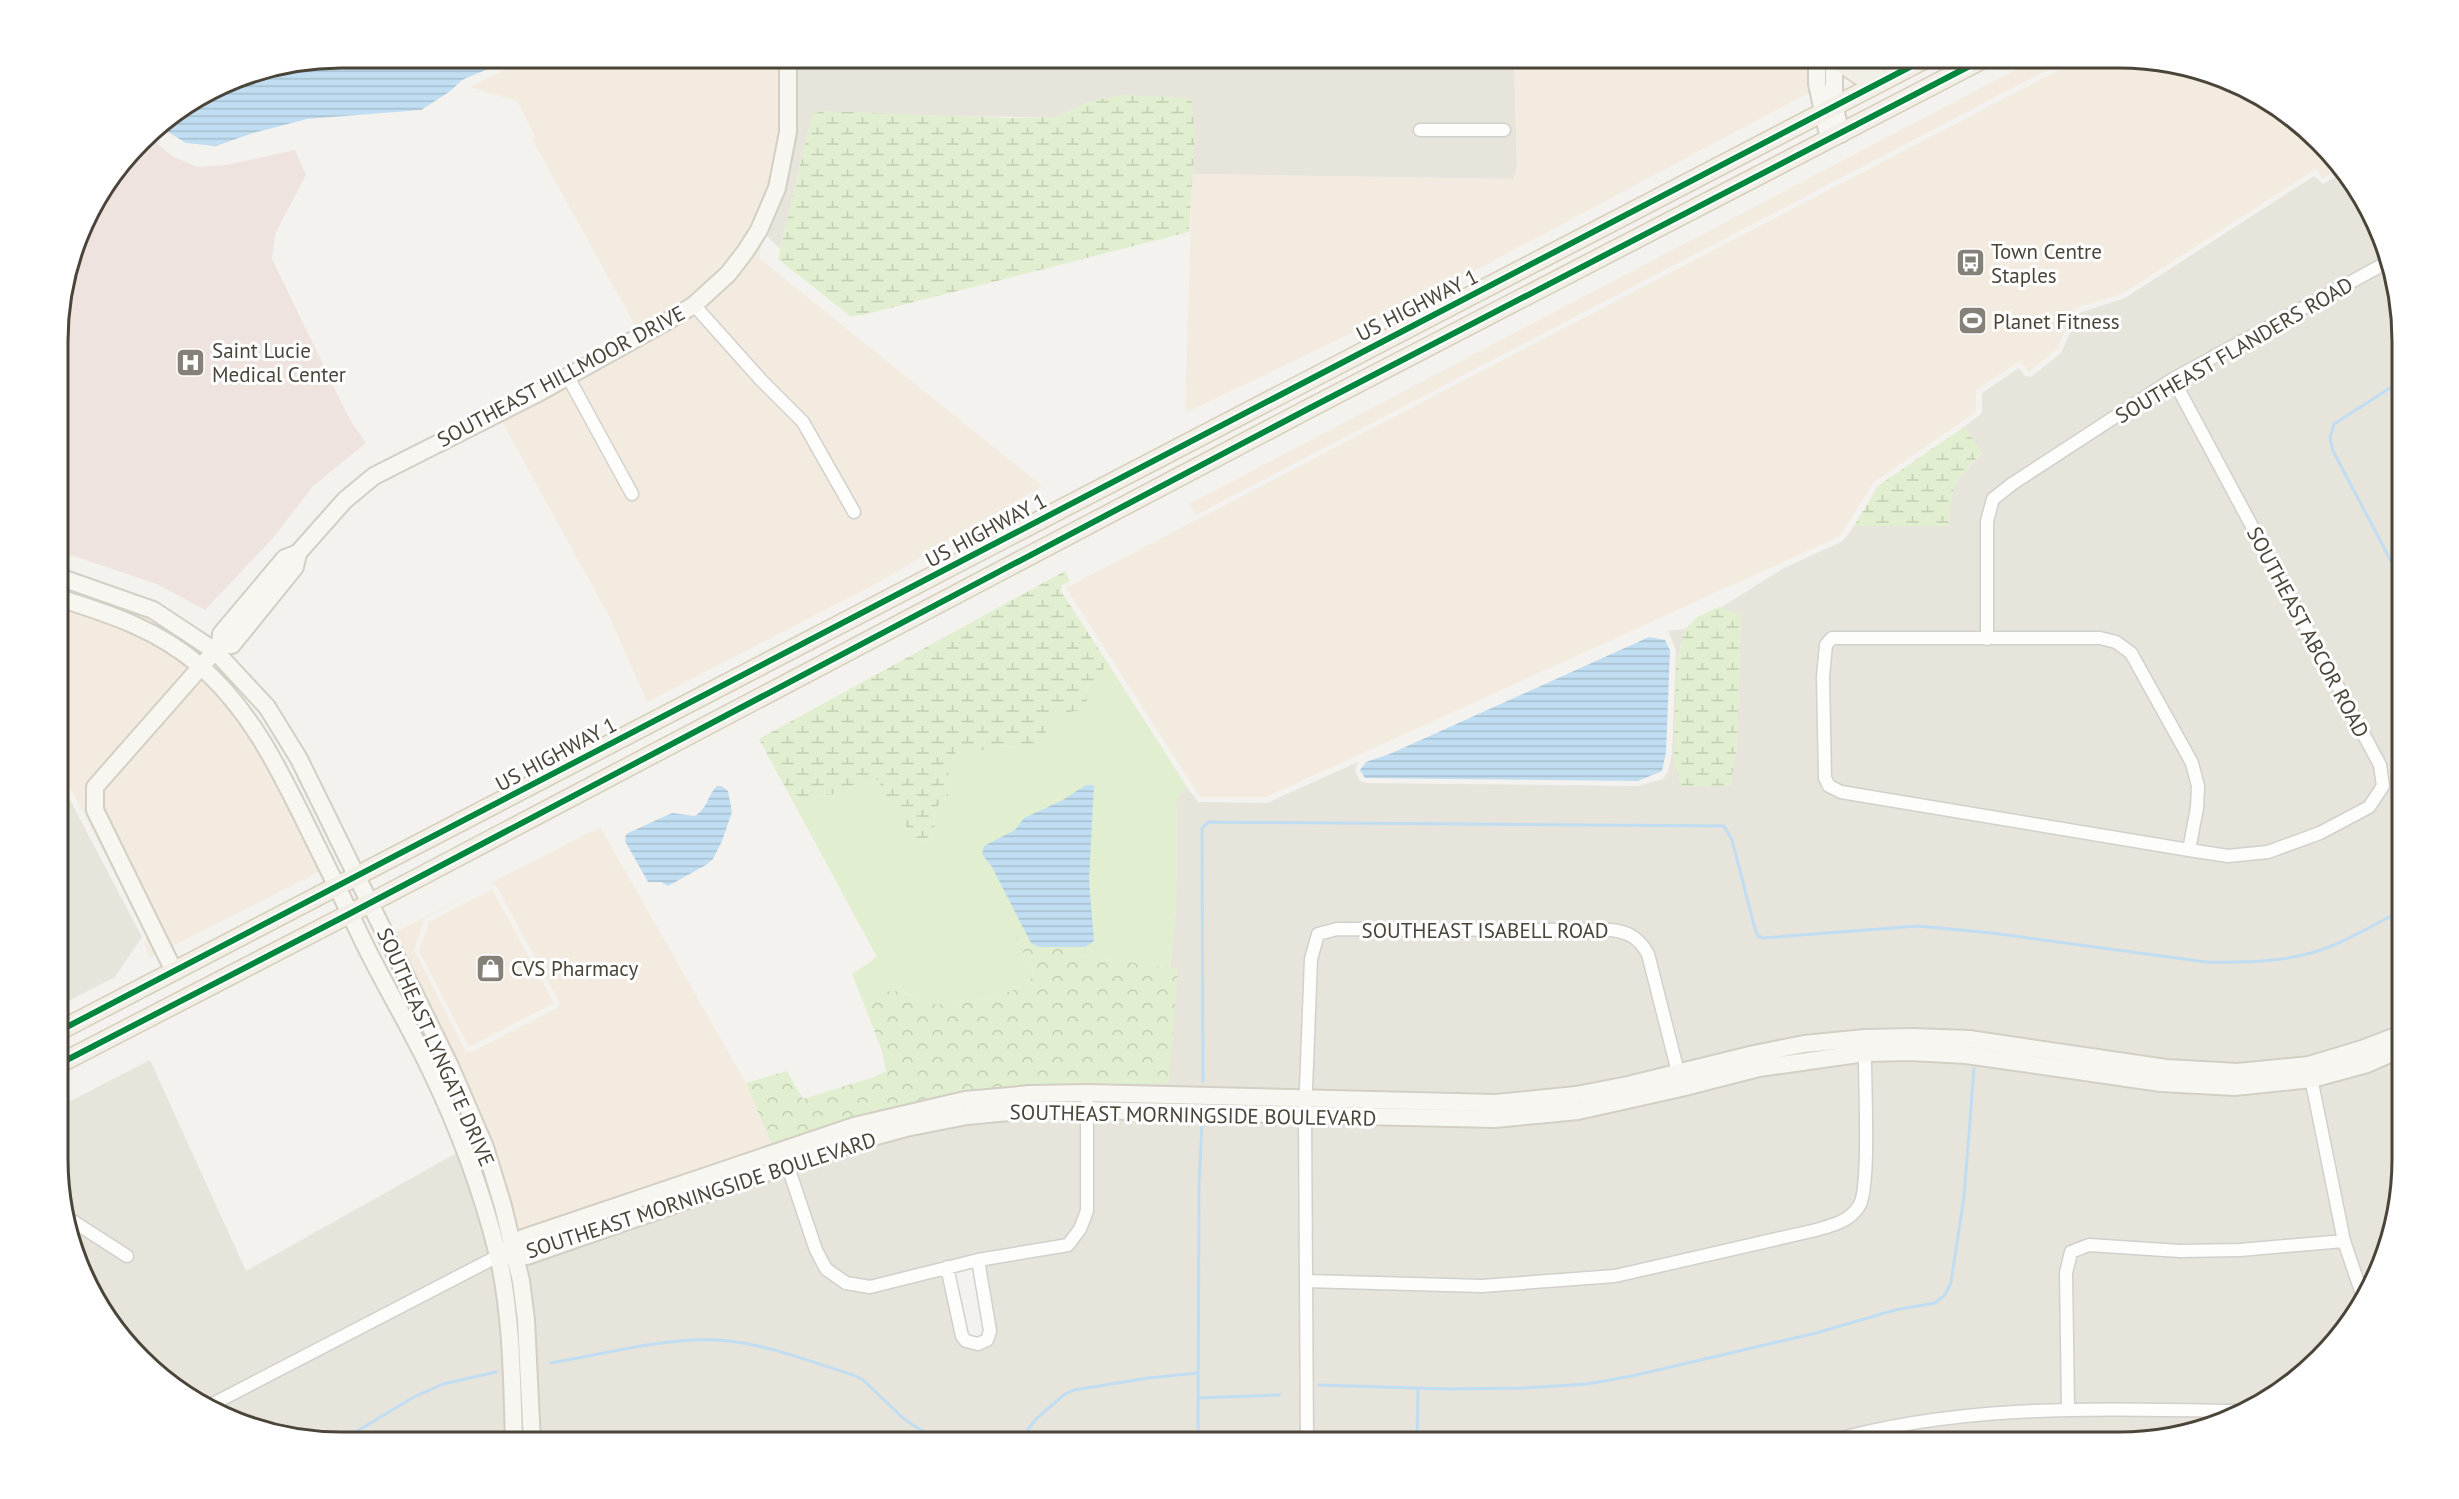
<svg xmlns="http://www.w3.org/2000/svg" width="2459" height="1499" font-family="'PT Sans',sans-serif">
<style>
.residential{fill:#e7e4dc}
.commercial{fill:#f3ebdf;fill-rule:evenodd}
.medical{fill:#eee3df}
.grass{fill:#e1eecf}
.forest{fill:url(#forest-crowns)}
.wetland{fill:url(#wetland-marsh)}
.water{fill:url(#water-rules)}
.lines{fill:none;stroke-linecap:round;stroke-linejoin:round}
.stream{stroke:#c0ddf1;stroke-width:3}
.street-casing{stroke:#d2d0cb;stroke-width:15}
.secondary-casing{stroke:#d3cfc5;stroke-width:20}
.primary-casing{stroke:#d6cebb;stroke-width:21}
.street{stroke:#fdfdfc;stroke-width:12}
.secondary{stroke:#f7f6f1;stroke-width:16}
.primary{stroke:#f2efe6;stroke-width:18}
.cycleway-casing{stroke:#fff;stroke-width:10}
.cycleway{stroke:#00873e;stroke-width:6}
.labels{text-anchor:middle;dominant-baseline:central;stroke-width:6;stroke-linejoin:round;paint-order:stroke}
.poi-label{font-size:21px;fill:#4b4439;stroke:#fff;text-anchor:start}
.street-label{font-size:21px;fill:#4b4439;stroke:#fff}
.rim{fill:none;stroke:#4b4439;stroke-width:3}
</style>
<defs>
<pattern id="forest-crowns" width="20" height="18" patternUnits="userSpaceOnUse" patternTransform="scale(1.5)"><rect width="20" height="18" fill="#e1eecf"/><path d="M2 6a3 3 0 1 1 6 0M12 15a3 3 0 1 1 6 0" fill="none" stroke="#c3cdb2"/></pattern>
<pattern id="wetland-marsh" width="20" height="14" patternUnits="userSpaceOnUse" patternTransform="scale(1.5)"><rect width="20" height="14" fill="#e1eecf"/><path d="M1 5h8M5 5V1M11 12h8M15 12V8" fill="none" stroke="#c3cdb2"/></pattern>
<pattern id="water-rules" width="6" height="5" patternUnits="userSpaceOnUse" patternTransform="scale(1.5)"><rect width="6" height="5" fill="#c0ddf1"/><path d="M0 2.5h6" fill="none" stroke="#a6bfcf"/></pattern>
</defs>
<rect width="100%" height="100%" fill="#f4f2ee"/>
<path class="residential" d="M794 57H1514L1517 167 1514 179 1192 174 1195 134 1091 101 1056 117 812 115 780 249 764 233Z
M2344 172 2364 198 2382 258 2165 377 1989 494 1982 520 1981 634 1834 633 1831 631 1826 633 1821 788 1825 792 2227 861 2323 838 2388 789 2180 382 2385 269 2401 321V1028L2308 1060 2238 1067 2167 1063 1970 1034 1682 1065 1654 953 1642 935 1631 928 1610 925 1314 928 1311 930 1312 934 1305 959 1300 1094 991 1091 1013 1086 1178 970 1170 968 1176 908 1177 797 1187 787 1198 802 1267 803 1358 762 1355 771 1360 781 1365 783 1638 786 1663 779 1668 772 1672 753 1676 650 1668 631 1685 629 1676 664 1730 786 1737 747 1741 616 1720 608 1784 568 1843 541 1854 526H1949L1950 494 1959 478 1982 453 1964 427 1982 413V393L2019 368 2025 376 2031 377 2061 353 2079 313 2125 298 2314 176 2323 184Z
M2171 387 2374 766 2377 785 2364 803 2318 829 2267 846 2229 850 2195 845 2204 786 2136 650 2120 638 1993 634V521L1998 501Z
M1835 644H2099L2114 646 2126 656 2186 765 2192 787 2191 808 2184 843 1843 787 1834 782 1831 776 1829 676 1832 647Z
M59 779 142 937 115 977 59 1006Z
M1338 934 1610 935 1627 938 1638 948 1643 956 1671 1068 1626 1080 1496 1097 1312 1094 1317 960 1323 938Z
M1911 1057 2307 1085 2337 1236 2240 1245 2068 1247 2065 1251 2060 1273 2062 1404 1939 1413 1835 1434 1809 1442H1313L1312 1287 1615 1282 1817 1235 1847 1226 1866 1206 1871 1179V1058Z
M1859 1059V1178L1855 1203 1841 1217 1814 1225 1614 1271 1482 1281 1312 1276 1311 1121 1760 1073Z
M2391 1059 2401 1097V1177L2367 1290 2350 1240 2318 1083Z
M150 1060 246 1271 460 1151 491 1253 198 1404 105 1316 71 1227 128 1263 135 1254 65 1210 59 1195V1107Z
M1081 1115V1210L1075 1227 1064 1241 972 1256 870 1281 848 1278 831 1265 822 1248 794 1169 860 1146 968 1121Z
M1093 1115 1299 1120 1301 1442H538L523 1261 783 1173 811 1251 842 1287 943 1274 956 1338 963 1346 970 1349 985 1348 992 1342 996 1332 985 1265 1069 1250 1093 1211Z
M2340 1247 2360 1306 2319 1359 2261 1404H2074L2072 1273 2076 1256 2090 1250Z
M493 1264 503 1324 508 1442H340L267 1432 213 1410Z
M2068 1414 2221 1416 2137 1441 1850 1442 1940 1423Z"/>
<path class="commercial" d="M532 57H782V131L777 166 754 227 723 271 690 301 637 329 532 139 535 137 517 101 470 87Z
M1514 57H1811L1812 91 1414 303 1185 413 1192 174 1513 179 1517 167Z
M2040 57H2072L1196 515 1189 504Z
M2084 57H2119L2192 67 2261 95 2319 140 2340 168 2323 179 2316 169 2122 294 2075 308 2057 349 2029 372 2020 361 1976 390V412L1874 482 1840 536 1266 797H1200L1066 588Z
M764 233 759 258 1042 486 879 582 647 702 610 618 500 418 675 323Z
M59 585 137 609 194 643 204 654 199 659 59 592Z
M59 603 139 632 192 667 90 784 159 953 150 958 144 944 147 937 65 777 59 772Z
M200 675 230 706 264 753 322 870 169 948 101 809V789Z
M600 827 746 1083 773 1148 517 1236 392 934ZM489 884H493L497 887 560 1004 557 1008 472 1052H466L414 950 424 919Z
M492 889 554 1003 469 1047 419 951 429 922Z"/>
<path class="medical" d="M147 135 172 156 197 167 227 165 295 150 306 175 275 234 272 259 350 420 366 443 313 486 273 538 205 610 157 584 59 551V304L86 215Z"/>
<path class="grass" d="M1107 662 1187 787 1177 797 1176 908 1170 968 1071 954 1040 926 1018 944C1024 952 1036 965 1032 977 1027 994 950 1006 932 1004 921 1002 912 994 902 992 887 989 876 1000 866 1009L852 974 877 957 797 809 818 796 834 794 850 786 879 780C885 793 895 800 900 812 906 825 909 835 920 845L934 833 935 808 948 796 949 767 956 752 986 749 997 746 1014 748 1048 728 1049 715 1087 704V691L1098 679Z"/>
<path class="forest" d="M1021 913 1040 926 1071 954 1178 969 1169 1083 1013 1086 773 1148 746 1083 787 1071 803 1099 874 1077 886 1071 882 1051 866 1009C874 1002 881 992 892 991 906 990 918 1001 932 1004 949 1006 1025 995 1032 977 1037 964 1023 955 1018 944 1015 936 1018 921 1021 913Z"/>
<path class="wetland" d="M1123 95 1191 98 1195 134 1189 232 863 315 850 316 778 259 812 114 824 111 1010 118 1056 117 1091 101Z
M1964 427 1982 452C1954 483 1951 484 1949 526H1854L1878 486Z
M1065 571 1070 581 1062 585 1061 591 1107 662 1098 679 1087 691V704L1081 710 1050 716 1048 728 1040 743 1023 748 997 746 975 752H956L949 767 948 796 935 809 934 833 919 845 910 835 900 812 886 795 878 780 850 786 834 794 818 796 797 809 759 739Z
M1719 607 1741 615 1737 747 1730 786 1681 787 1674 761 1676 664 1685 629 1697 617Z"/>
<path class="water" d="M340 57H516L462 80 449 92 421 110 307 119 253 133 216 146 186 143 157 125 232 78Z
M1649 637 1665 640 1670 650 1666 752 1662 771 1638 781 1365 778 1360 770 1366 762 1392 753Z
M1086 785H1094L1089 880 1094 941 1085 947H1039L1031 943 992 867 982 854 984 846 1015 830 1024 818 1063 800Z
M717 786H721L728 791 732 812 722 841 713 859 706 865 668 886 661 882H648L625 841 626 834 672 813 695 816C708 808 707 796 717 786Z"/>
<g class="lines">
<path class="stream" d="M2401 381 2334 424 2330 438 2333 451 2401 580
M1203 1081 1202 828 1209 822 1724 826 1732 840 1755 929 1758 936 1763 938 1918 926 1992 933 2206 962C2249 963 2294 962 2334 945 2357 935 2379 922 2401 911
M551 1363C605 1354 661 1338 715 1340 762 1342 809 1361 853 1375L862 1379 901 1416 914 1426 943 1442
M1319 1385 1448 1389 1524 1388 1587 1384 1632 1376 1816 1333 1895 1310 1935 1303 1945 1295 1951 1282 1964 1197 1974 1069
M1198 1398 1280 1395
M339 1442 414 1397 443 1384 496 1372
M1008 1442 1026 1432 1036 1419 1065 1394 1074 1390 1148 1378 1198 1373
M1198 1442 1199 1185 1202 1123
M1417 1442 1418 1388"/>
<defs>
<path id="street" d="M1420 130H1504
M694 305 761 380 803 422 854 512
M568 377 632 494
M2173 379 2380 765 2383 786 2369 807 2320 833 2268 852 2228 856 2189 850 1841 792 1829 786 1825 778 1823 676 1826 645 1832 638H2100L2116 642 2131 653 2192 763 2198 786 2197 808 2189 850
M1987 639V521L1993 499 2012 484 2173 379 2384 264
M2310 1073 2344 1241 2364 1300
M785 1158 816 1250 826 1269 846 1283 870 1287 978 1260 1068 1245 1080 1229 1087 1211V1104
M68 1218 127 1256
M947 1267 962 1336 966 1341 978 1344 987 1340 990 1331 978 1260
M1306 1281 1482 1286 1615 1276 1816 1230C1833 1225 1849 1222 1859 1206 1871 1189 1864 1074 1865 1046
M207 1407 498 1256
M2068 1409 2066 1273 2071 1252 2089 1245 2180 1251 2240 1250 2344 1241
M1307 1442 1305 1115 1311 959 1318 934 1337 929 1611 930C1629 932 1639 938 1648 954L1680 1080
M1828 1442C1961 1403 2102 1409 2238 1411"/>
<path id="secondary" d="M1817 57V84L1829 139
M1834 57V104L1841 134
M59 577 153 610 215 651 267 707 299 759 450 1066 485 1147 503 1206 521 1281 526 1320 532 1442
M59 598C110 614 159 630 200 666 252 711 281 773 311 834 329 870 347 907 364 943 385 986 410 1027 430 1069 459 1129 482 1191 498 1255 512 1316 512 1380 514 1442
M220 645H232L295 567 298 553
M174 971 95 810V787L220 645 221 634 285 558 298 553 345 500 374 476 540 392 671 319 694 305 728 274 745 252 759 230 777 188 788 132V57
M498 1256 523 1238 854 1126 965 1100 1031 1094 1087 1093 1496 1103 1576 1095 1628 1085 1754 1054 1804 1044 1865 1038 1912 1037 1969 1039 2166 1068 2238 1072 2309 1065 2362 1049 2401 1034
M499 1256H527L858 1141 906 1128 967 1116 1032 1110H1087L1495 1119 1578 1111 1681 1088 1759 1068 1865 1053 1911 1052 1966 1055 2161 1083 2235 1087 2312 1079 2367 1064 2401 1049"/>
<path id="primary" d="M1834 58 1859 75 1886 79
M59 1031 1929 57
M59 1064 351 913 1308 409 1987 57"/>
</defs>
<use href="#street" class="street-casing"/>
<use href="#secondary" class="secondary-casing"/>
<use href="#primary" class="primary-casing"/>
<use href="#street" class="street"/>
<use href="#secondary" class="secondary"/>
<use href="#primary" class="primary"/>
<defs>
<path id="cycleway" d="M59 1031 1929 57
M59 1064 351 913 1308 409 1987 57"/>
</defs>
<use href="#cycleway" class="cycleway-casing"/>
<use href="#cycleway" class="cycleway"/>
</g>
<defs>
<symbol id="bus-square" viewBox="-11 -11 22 22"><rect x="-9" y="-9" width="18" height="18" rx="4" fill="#868178" stroke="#fff"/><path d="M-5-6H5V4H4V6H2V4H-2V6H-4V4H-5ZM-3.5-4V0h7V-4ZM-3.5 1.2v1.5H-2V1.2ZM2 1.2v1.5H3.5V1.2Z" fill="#fff"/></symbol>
<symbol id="stadium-square" viewBox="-11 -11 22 22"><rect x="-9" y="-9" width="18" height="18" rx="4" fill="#868178" stroke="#fff"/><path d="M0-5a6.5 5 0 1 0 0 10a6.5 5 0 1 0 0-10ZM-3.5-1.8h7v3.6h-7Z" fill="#fff"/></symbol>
<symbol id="hospital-square" viewBox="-11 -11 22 22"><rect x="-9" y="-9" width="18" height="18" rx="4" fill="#868178" stroke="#fff"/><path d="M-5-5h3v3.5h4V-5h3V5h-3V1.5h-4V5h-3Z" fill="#fff"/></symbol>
<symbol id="shop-square" viewBox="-11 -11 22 22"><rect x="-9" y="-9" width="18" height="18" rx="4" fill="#868178" stroke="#fff"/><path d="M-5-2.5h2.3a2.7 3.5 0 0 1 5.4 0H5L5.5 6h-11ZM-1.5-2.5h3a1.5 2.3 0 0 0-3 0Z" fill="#fff"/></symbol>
</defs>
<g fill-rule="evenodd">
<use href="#bus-square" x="1954" y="246" width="33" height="33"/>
<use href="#stadium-square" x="1956" y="304" width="33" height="33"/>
<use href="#hospital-square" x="174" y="346" width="33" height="33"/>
<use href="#shop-square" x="474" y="952" width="33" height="33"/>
</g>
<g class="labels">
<g class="poi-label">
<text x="1991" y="251">Town Centre<tspan x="1991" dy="24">Staples</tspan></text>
<text x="1993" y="321">Planet Fitness</text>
<text x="212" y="350">Saint Lucie<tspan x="212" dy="24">Medical Center</tspan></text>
<text x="511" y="968">CVS Pharmacy</text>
</g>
<g class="street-label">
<text transform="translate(1417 305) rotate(-27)">US HIGHWAY 1</text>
<text transform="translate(2234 350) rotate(-30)">SOUTHEAST FLANDERS ROAD</text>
<text transform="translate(561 376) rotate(-28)">SOUTHEAST HILLMOOR DRIVE</text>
<text transform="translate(986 530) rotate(-28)">US HIGHWAY 1</text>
<text transform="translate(2308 632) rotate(62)">SOUTHEAST ABCOR ROAD</text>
<text transform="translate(556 754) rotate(-28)">US HIGHWAY 1</text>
<text x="1485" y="930">SOUTHEAST ISABELL ROAD</text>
<text transform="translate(436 1047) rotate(66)">SOUTHEAST LYNGATE DRIVE</text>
<text transform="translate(1193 1115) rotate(1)">SOUTHEAST MORNINGSIDE BOULEVARD</text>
<text transform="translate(701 1195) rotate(-18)">SOUTHEAST MORNINGSIDE BOULEVARD</text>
</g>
</g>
<path d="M0 0H2459V1499H0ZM341 68H2119A273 273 0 0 1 2392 341V1159A273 273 0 0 1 2119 1432H341A273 273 0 0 1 68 1159V341A273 273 0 0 1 341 68Z" fill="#fff" fill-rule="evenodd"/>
<path class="rim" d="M341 68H2119A273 273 0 0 1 2392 341V1159A273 273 0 0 1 2119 1432H341A273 273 0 0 1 68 1159V341A273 273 0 0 1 341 68Z"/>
</svg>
